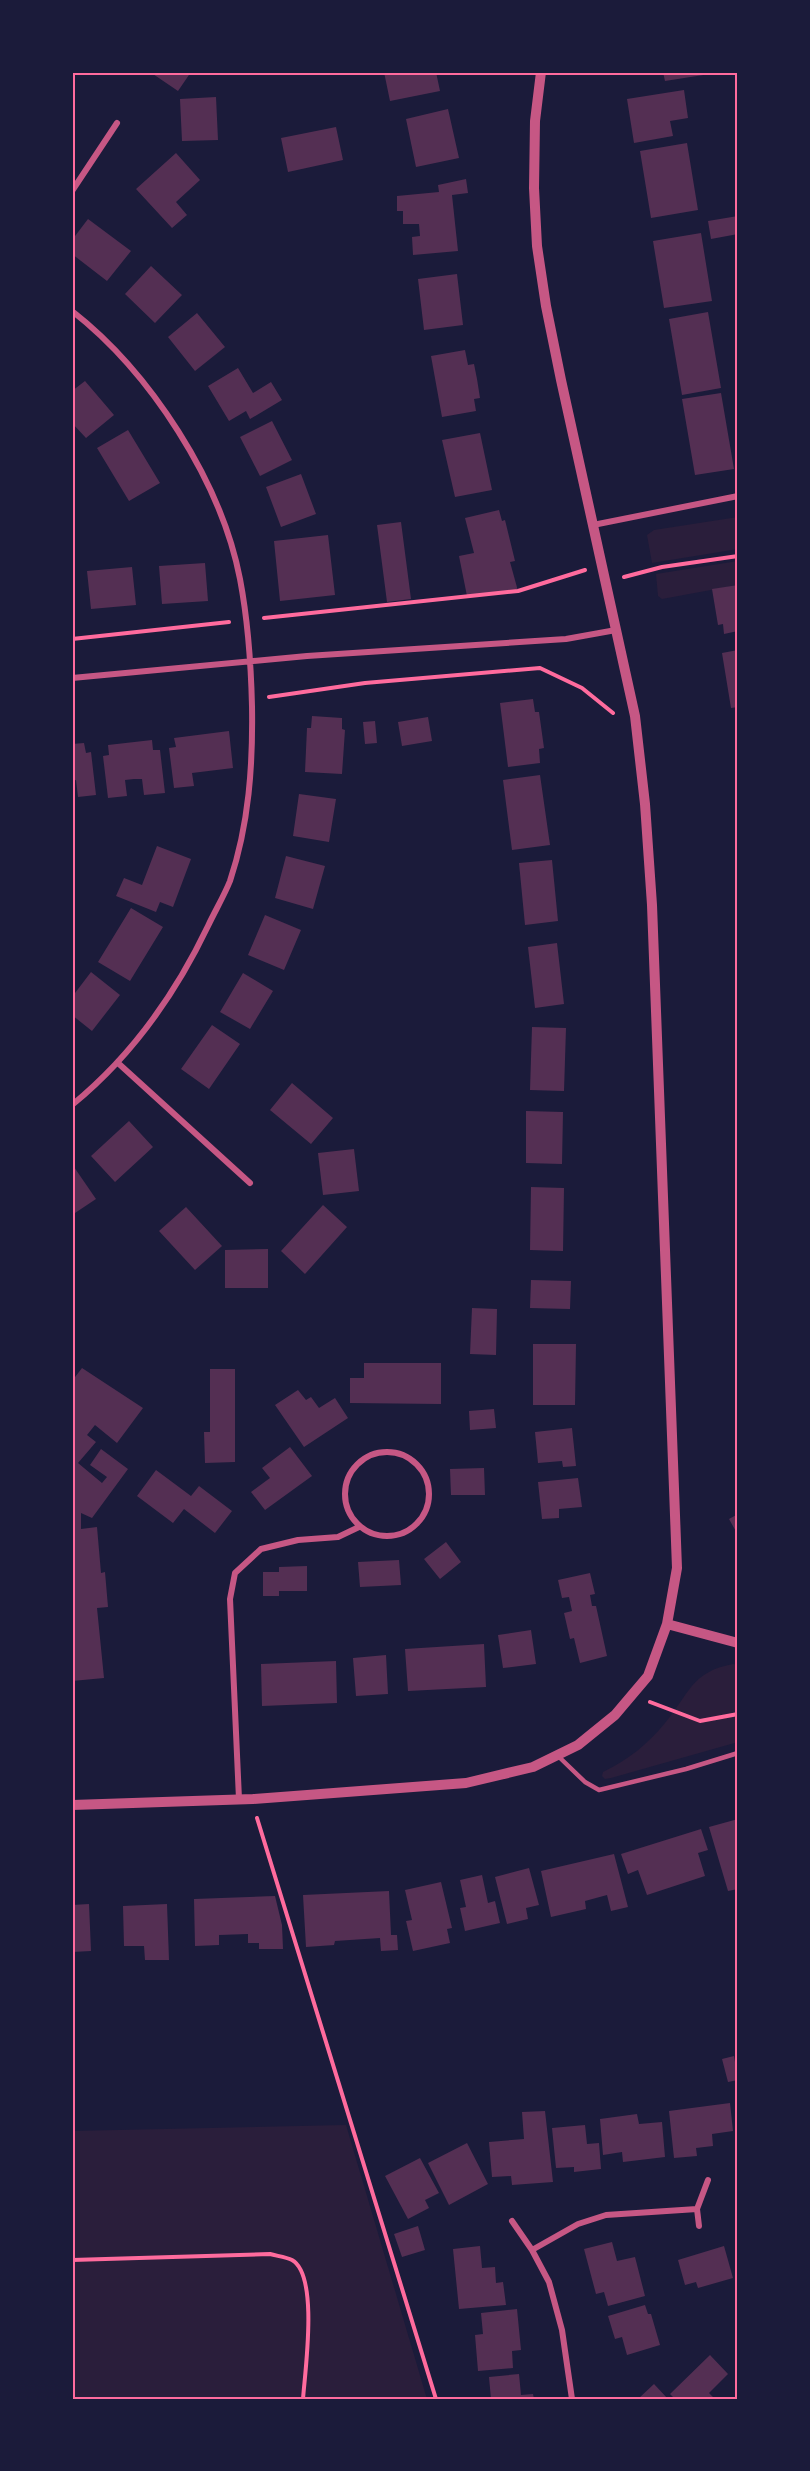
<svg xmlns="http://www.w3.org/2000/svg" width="810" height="2471" font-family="Ubuntu,sans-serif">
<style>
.green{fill:#2a1e3b}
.building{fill:#542f53}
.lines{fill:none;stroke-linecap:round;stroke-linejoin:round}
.path{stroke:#ff6b9d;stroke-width:4}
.service{stroke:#c65784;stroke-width:4.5}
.minor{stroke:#c65784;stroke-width:6}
.tertiary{stroke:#c65784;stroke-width:10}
.neatline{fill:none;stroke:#ff6b9d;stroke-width:2}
</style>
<rect width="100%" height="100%" fill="#1b1b3a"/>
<path class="green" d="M738 517V549L652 563 647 535 654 530Z
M738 561V585L662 599 658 596 656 574Z
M733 1664 738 1665V1742L611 1778 605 1779 602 1776 603 1772C628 1760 648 1744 665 1723 690 1693 691 1672 733 1664Z
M346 2125 427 2399H72V2131Z"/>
<path class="building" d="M150 72H191L178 91Z
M384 72H436L440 91 390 101Z
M663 72H716V73L665 81Z
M684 90 688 118 670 121 673 136 634 143 627 99Z
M216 97 218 140 182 141 180 99Z
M448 109 459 158 416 167 406 119Z
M336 127 343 160 288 172 281 138Z
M687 143 698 210 651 218 640 151Z
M176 153 200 180 176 202 187 215 172 228 136 189Z
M466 179 468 193 452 195 458 251 413 255 412 237 420 236 419 224H403V211H397V196L439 192 438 185Z
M738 216V234L711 239 708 221Z
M88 219 131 251 107 281 72 254V240Z
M701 233 712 301 664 308 653 241Z
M151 266 182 295 155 323 125 294Z
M457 274 463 325 424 330 418 279Z
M708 312 721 388 682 395 669 319Z
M197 313 225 347 195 371 168 337Z
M465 350 468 365 474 364 477 379 480 398 474 399 476 411 442 417 431 356Z
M238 368 253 393 271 382 282 400 250 419 246 411 229 421 208 386Z
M85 381 114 415 86 438 72 423V391Z
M721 393 734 469 695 475 682 399Z
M272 421 292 460 260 476 240 437Z
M128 430 160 483 129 501 97 448Z
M480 433 492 490 455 497 442 440Z
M301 474 316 514 281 527 266 487Z
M499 510 502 521 505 520 515 561 510 562 518 591 467 596 459 556 474 553 465 518Z
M401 522 411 599 387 602 377 525Z
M328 535 335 595 280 601 274 541Z
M205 563 208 601 162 604 159 566Z
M132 567 136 605 91 609 87 571Z
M738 585V631L724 634 723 624 718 625 712 589Z
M738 650V707L731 708 722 653Z
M533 699 535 712H539L544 748 539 749 540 763 508 767 500 703Z
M312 716 342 718V729L345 730 342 774 305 772 307 728H311Z
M428 717 432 741 402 746 398 722Z
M375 721 377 743 365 744 363 722Z
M229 731 233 768 192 773 194 786 174 788 169 748 176 747 174 738Z
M152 740 153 750H160L165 793 144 795 142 779H134L125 780 127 796 108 798 103 756 109 755 108 745Z
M84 743 86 753 91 752 96 795 78 797 76 780 72 781V744Z
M540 775 550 845 512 850 503 780Z
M299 794 336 799 329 842 293 836Z
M157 846 191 859 173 907 160 902 156 912 116 896 124 878 142 885Z
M286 856 325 866 313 909 275 898Z
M552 860 558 921 525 925 519 863Z
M131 908 163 927 130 981 98 962Z
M265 915 301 930 284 970 248 955Z
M557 943 564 1004 535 1008 528 947Z
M91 972 120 995 92 1031 72 1015V997Z
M243 973 273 991 250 1029 220 1012Z
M212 1025 240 1044 209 1089 181 1069Z
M532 1027 566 1028 564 1091 530 1090Z
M292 1083 333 1118 311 1144 270 1110Z
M526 1111 563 1112 562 1164 526 1163Z
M129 1121 153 1147 115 1182 91 1156Z
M354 1149 359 1191 323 1195 318 1153Z
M74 1167 96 1199 72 1215V1169Z
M531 1187 564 1188 563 1251 530 1250Z
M323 1205 347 1227 305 1274 281 1251Z
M186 1207 222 1246 195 1270 159 1231Z
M268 1249V1288H225V1250Z
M531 1280 571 1281 570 1309 530 1308Z
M472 1308 497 1309 496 1355 470 1354Z
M533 1344H576L575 1405H533Z
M364 1363H441V1404L350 1403V1378H364Z
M82 1368 143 1408 117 1443 95 1425 87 1435 96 1442 78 1463 102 1483 107 1477 90 1465 101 1449 128 1469 92 1518 81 1513V1529L97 1527 101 1573 105 1572 108 1607 97 1608 104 1678 72 1681V1381Z
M210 1369H235V1462L205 1463 204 1432H210Z
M298 1390 306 1400 311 1397 319 1408 335 1398 348 1418 304 1447 275 1405Z
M494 1409 496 1428 470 1430 469 1411Z
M572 1428 576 1466 563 1467 562 1461 538 1463 535 1432Z
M290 1447 312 1476 265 1510 251 1492 270 1478 262 1468Z
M484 1468 485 1495H451L450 1469Z
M156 1470 191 1496 199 1486 232 1511 215 1533 184 1509 173 1523 137 1496Z
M578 1478 582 1507 559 1509V1518L542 1519 538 1482Z
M738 1514V1535L729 1519Z
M446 1542 461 1562 440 1579 424 1559Z
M399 1560 401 1585 360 1587 358 1562Z
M307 1566V1591H279V1596H263V1572H279V1567Z
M590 1573 595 1594 590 1595 592 1606H596L607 1656 580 1663 574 1638 570 1639 564 1613 572 1611 569 1597 562 1598 558 1580Z
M531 1630 536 1664 503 1668 498 1635Z
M484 1644 486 1687 408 1691 405 1649Z
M386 1655 388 1694 356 1696 353 1658Z
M336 1661 337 1703 262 1706 261 1664Z
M738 1819 736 1855 738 1889 728 1891 709 1827Z
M701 1829 708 1850 698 1853 705 1876 647 1895 638 1870 628 1874 621 1854Z
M614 1854 628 1907 611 1911 607 1895 585 1901 586 1909 551 1917 541 1871Z
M529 1868 539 1905 526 1908 528 1919 507 1924 495 1877Z
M482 1875 488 1903 495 1901 500 1923 465 1931 460 1908 466 1907 460 1880Z
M441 1882 452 1928 447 1929 450 1943 413 1951 406 1921 412 1920 405 1890Z
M389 1891 391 1935H397L398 1950 381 1951 380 1938 335 1941 334 1945 306 1947 303 1895Z
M275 1896 282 1925 283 1949H259V1943H248V1934L219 1935V1945L195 1946 194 1899Z
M89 1904 91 1951 72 1952V1905Z
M167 1904 169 1960H145L144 1946H124L123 1906Z
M734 2056 738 2080 728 2082 722 2059Z
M730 2103 733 2131 712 2134 713 2146 696 2148 697 2156 674 2158 669 2111Z
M545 2111 553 2182 512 2185 511 2176 492 2177 489 2142 524 2139 522 2112Z
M637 2114 639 2124 662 2122 665 2157 623 2162 622 2152 603 2155 600 2119Z
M585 2125 587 2144 599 2143 601 2169 574 2172V2167L556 2168 552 2128Z
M467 2143 488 2184 449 2205 428 2163Z
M420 2158 439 2193 425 2200 429 2208 408 2219 385 2176Z
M418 2226 425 2250 402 2257 394 2234Z
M612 2242 617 2261 635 2257 645 2296 608 2306 604 2292 596 2294 584 2249Z
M480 2246 482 2268 495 2267 496 2283 503 2282 506 2305 459 2309 453 2249Z
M724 2246 733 2278 698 2288 696 2282 685 2285 678 2260Z
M645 2305 648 2314H651L660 2345 627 2355 622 2337 615 2339 608 2316Z
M517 2309 521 2350 512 2351 513 2368 478 2371 475 2335 483 2334 481 2313Z
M710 2355 728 2374 709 2393 715 2399H675L670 2394Z
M519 2374 521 2395 533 2394 534 2399H491L489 2377Z
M654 2384 668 2399H638Z"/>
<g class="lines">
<path class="path" d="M624 577 662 567 738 556
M264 618 518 591 585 570
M72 639 229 622
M269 697 365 683 540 668 582 688 613 713
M650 1702 700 1721 738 1714
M257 1818 436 2399
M72 2260 270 2254C277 2256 286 2257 292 2260 319 2275 305 2371 303 2399"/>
<path class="service" d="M557 1755 585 1782 599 1790 686 1769 738 1753"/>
<path class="minor" d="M72 191 117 123
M72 311C150 372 221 481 240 579 248 621 251 664 252 706 253 765 249 824 230 881 224 896 215 911 208 926 175 995 132 1056 72 1105
M593 525 738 496
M72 678 307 656 566 639 616 630
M118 1063 250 1183
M345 1494a42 42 0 1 1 84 0a42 42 0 1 1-84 0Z
M239 1799 230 1599 235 1573 261 1549 298 1540 338 1537 359 1527
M697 2209 699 2226
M512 2221 532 2250
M572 2399 562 2330 549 2282 532 2250 578 2224 606 2215 697 2209 708 2180"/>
<path class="tertiary" d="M667 1624 738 1643
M72 1805 253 1799 466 1783 533 1767 578 1745 615 1715 648 1676 667 1624 677 1568 652 905 645 804 635 716 561 380 546 306 537 246 534 188 535 121 541 72"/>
</g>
<rect width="810" height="2471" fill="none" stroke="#1b1b3a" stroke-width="147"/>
<rect x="74" y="74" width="662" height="2324" class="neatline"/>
</svg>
